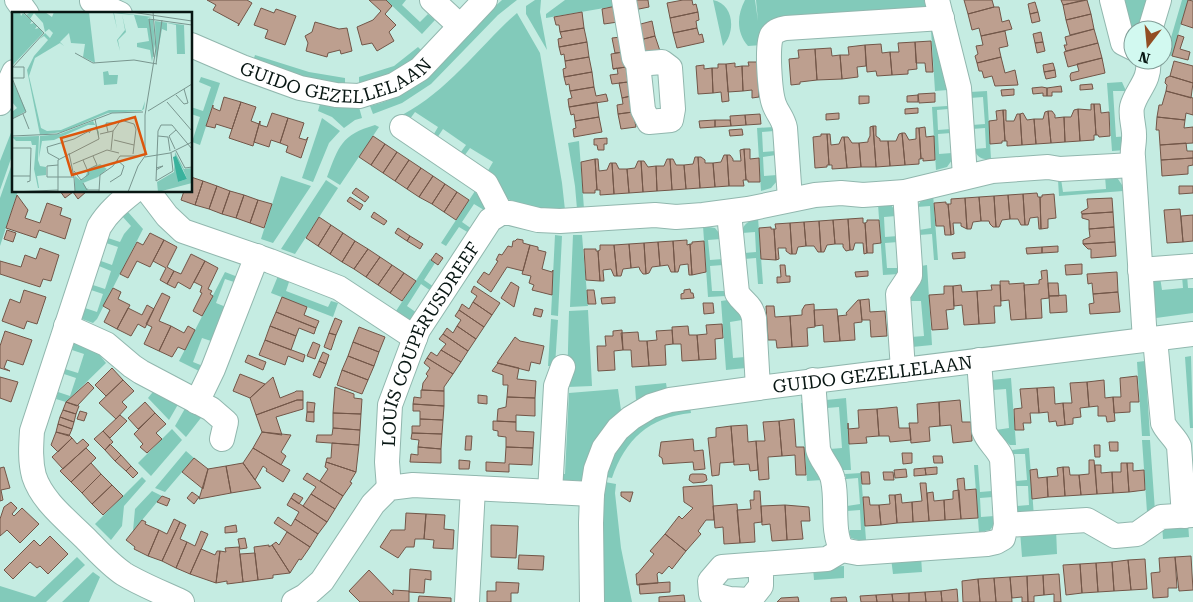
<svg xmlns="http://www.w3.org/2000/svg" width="1193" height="602" font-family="'Roboto Serif',serif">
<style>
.green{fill:#82caba}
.building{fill:#bd9f8f;stroke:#725648}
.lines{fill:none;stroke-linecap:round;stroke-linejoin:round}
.minor-casing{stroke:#91b7ae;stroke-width:26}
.minor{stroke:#fff;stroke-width:24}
.labels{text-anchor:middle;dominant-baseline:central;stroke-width:5;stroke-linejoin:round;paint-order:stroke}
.street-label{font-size:18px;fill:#081613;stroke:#d2f9f0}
.inset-road{fill:none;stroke:#79968f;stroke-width:1}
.view{fill:#dd560c;fill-opacity:0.15;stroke:#dd560c;stroke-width:2.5}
.inset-edge{fill:none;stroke:#081613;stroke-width:2.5}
</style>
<rect width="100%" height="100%" fill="#c5ece2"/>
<path class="green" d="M386 0H406L402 5 420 22 428 14 435 20 422 34Z
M502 0H517L498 15 431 84 402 103 373 114 370 106C429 93 459 38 502 0Z
M535 0H541L540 12 547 50 526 14V6Z
M565 0H617L616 6 546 18V14Z
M713 0C734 4 736 32 723 46Z
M745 0H755L758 21 756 0H929L926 7 912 13V8L799 15 762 45 748 46C736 32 737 15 745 0Z
M1123 0H1151L1142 30H1133V39Z
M1182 0H1188L1172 56 1163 54V47L1168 48Z
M517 13 540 53 562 183 565 210 534 208 507 199 486 174 493 162 470 148 462 159 458 156 466 145 443 129 435 141 431 139 438 127 415 112 407 123H399L394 119C441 97 470 58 507 22Z
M931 30 934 35 948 90 935 91Z
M418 47 422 51C405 68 383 78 359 83V77L394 66Z
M255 55 309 72 345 78V84L306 79 253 61Z
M201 77 220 83 200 145 192 142 200 117 191 114V107L203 111 211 87 199 82Z
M1122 82 1126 91H1113L1116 137 1129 136 1125 150 1112 151 1107 83Z
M987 91 991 159C983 160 977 158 974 149L986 148 985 128 972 129V125L985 124 983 97 970 98V92Z
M320 104 339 107H359L362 118 355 120 344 128 332 117 318 111Z
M947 106 949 107 948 109 937 110 938 130 951 129V133L938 134 939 154 952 153V160L947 167 936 170 932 107Z
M322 118 340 131 329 143 313 182 302 178Z
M14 125V150L0 190V161Z
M375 125 379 127 340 185 327 177C339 146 341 135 375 125Z
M774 127V131L762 132 763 152 776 151V155L763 157 764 176 777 175V181L771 188 761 191 757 128Z
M579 141 584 209H577L575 186 568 143Z
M14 158V191H18L0 246V198Z
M281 176 311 186 273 243 261 239Z
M1105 176 1118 179 1122 185 1123 191 1059 196 1058 180 1061 179 1063 192 1106 189Z
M326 180 338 188 295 254 281 249Z
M475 191 486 207 484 210 474 204 462 222 472 229 469 233 459 227 446 246 441 243Z
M933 194 938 260H934L932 234 919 235V230L931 228 930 206 917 207 922 199Z
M878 204H890L895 210 896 216 884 217 885 237 898 236V242L885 243 887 268H900L899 274 883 275Z
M128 212 143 229 97 319 93 323 82 319 85 308 97 312 103 294 91 290 93 285 105 289 111 271 99 266 101 261 112 265 118 247 106 243 108 238 120 242 124 234 131 226 122 216Z
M758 218 763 284H758L756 258 744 259V253L756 252 755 232 742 233C743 223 749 221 758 218Z
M703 226 715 228 719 233 721 239 708 240 710 260 723 259V265L710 266 712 291H725L726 296 708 297Z
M555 235 562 236 558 316 551 315Z
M573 235H582L588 306 570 307Z
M430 259 435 263 424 280 434 287 431 291 421 284 407 306 417 313 411 321 396 311Z
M927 265 932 345 912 347 911 337 924 336 921 301H909L921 266Z
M280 271 291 276 286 291 328 307 331 301 338 303 333 317 271 293Z
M225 272 243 279 240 284 225 279 216 303 231 309 217 343 202 338 193 362 208 368 205 374 179 361Z
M1187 275 1188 288H1193V313L1156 318 1153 278 1160 277 1162 290 1183 288 1182 276Z
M728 300 740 312 742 320 730 322 733 358 745 357 746 368 726 370 721 301Z
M588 310 592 386 567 387 569 311Z
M551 319 558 320 555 366H548Z
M74 343 98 353 106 363 66 402 56 399 58 392 70 396 76 378 64 374 65 369 78 373 84 354 72 350Z
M1191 356 1193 428H1190L1185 357Z
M1145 361 1150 436H1142L1137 362Z
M1011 378 1016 445H1010L998 434 996 430 1009 428 1006 389 993 390 992 380Z
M666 383 667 389 658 391 636 400 635 386Z
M156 388 180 401 169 420 148 398Z
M618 389 621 410C599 430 587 452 582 481L559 480V474H565L569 393Z
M846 398 851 470H843L832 455 830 449 842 448 839 407 827 408 826 400Z
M801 403H807L822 480 807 481Z
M187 405 204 414 186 437 175 426Z
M690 407 691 413C649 417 625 440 612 478L606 477C613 452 630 427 656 416 666 412 679 410 690 407Z
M172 429 182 440 151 476 138 463Z
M1142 440H1150L1155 511 1147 512Z
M1029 448 1034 517 1017 518V506L1029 505 1028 486H1015V481L1027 480 1025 454H1013L1012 450Z
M186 451 194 458 165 492 155 488Z
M974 465H978L980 492 992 491 993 497 980 498 981 517 994 516 993 526 990 530 979 532Z
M861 473 866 540H858L851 538 849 532 850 530H861L860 510 847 511V506L860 504 858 478 846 479 845 474Z
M142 477 146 481 124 506 122 526 111 540 95 524Z
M605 482 616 484 615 493 621 548 632 602H604L601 524Z
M152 491 162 496 133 531 135 509Z
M1188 522 1189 537 1163 539 1162 524Z
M1056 528 1057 554 1022 557 1020 531Z
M921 556 922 572 893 574 891 558Z
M77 557 85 565 46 602H0V586L35 597Z
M844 566V578L814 580 813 568Z
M93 572 100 577 89 602H62Z"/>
<path class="building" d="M207 0H247L252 3 238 26 239 24 213 10 216 5Z
M369 0H386L392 6 385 14 396 25 389 32 394 41 377 51 372 43 362 45 357 27 373 20 381 11Z
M632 0H648L649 7 634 10Z
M683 0H692L693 5 696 4 698 12 670 18 667 3Z
M964 0H992L994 7 968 14Z
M1061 0H1084L1063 5Z
M1087 0 1091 14 1066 20 1063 5Z
M1188 0 1193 1V28L1181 24Z
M1035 2 1038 12 1030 14 1028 4Z
M616 6 618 22 604 24 602 9Z
M994 7H999L1002 22 1009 20 1012 29 981 36 979 28 972 30 968 14Z
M261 8 274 13 276 9 296 16 285 45 265 38 268 30 254 25Z
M582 12 584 28 560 32 559 25H556L554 17Z
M698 12 699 20 696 21 697 28 673 33 670 18Z
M1038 12 1040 21 1032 23 1030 14Z
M1091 14 1094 29 1070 35 1066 20Z
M652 21 655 36 640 40 637 25Z
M315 22 339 29 347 28 352 51 341 54 340 50 328 53 327 57 306 51 308 43 305 36 312 32Z
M584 28 587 42 559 47 558 39 562 38 560 32Z
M697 28 699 35 702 34 704 42 677 48 673 33Z
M1094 29 1098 43 1066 51 1064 45H1067L1065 37Z
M1005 31 1008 46 999 48 1001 57 977 63 975 56 978 54 976 46 983 45 981 36Z
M1041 32 1043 42 1035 43 1033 34Z
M1178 35 1184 37 1180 49 1190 52 1188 60 1172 56Z
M655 36 660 51 643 55 640 40Z
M621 37 623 52 615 53 612 38Z
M931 41 933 72H926L925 63H916L915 42Z
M587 42 589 57 565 61 564 54 561 55 559 47Z
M915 42 917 69 908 70V74L892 75 890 52H899L898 43Z
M1043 42 1045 51 1037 53 1035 43Z
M1098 43 1102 58 1068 67 1064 52Z
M881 44 882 53 890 52 892 75 877 76 876 71 867 72 865 45Z
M865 45 866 66 857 67 858 77 842 79 840 55H849L848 47Z
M831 48 832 56 840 55 842 79 817 80 815 49Z
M815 49 817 80 800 82V84L791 85 789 59 799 58 798 50Z
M623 52 626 67 613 69 611 54Z
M589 57 592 72 564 77 563 69 566 68 565 61Z
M1001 57 1005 73 1015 70 1018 85 995 86 992 76 984 78 982 71H979L977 63Z
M1102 58 1105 73 1071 81 1070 76 1071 73 1079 71 1077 64Z
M1174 61 1193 66V83L1170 76Z
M748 62H757L759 97 752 98V90L743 91 742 66H749Z
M735 63V67L742 66 743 91 728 92 726 64Z
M1053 63 1055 70 1044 72 1043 65Z
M718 64H726L729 101 722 102 721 92 713 93 712 68H718Z
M704 65V69L712 68 713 93 698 94 696 66Z
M626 67 628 82 612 84 610 75 618 74 617 68 613 69Z
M1055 70 1056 77 1046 79 1044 72Z
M592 72 594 87 570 91 569 84 566 85 564 77Z
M1170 76 1193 83 1191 98 1166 91 1167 85 1165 83 1166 78Z
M628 82 631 96 622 98 619 83Z
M1092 84 1093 89 1080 90V85Z
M1061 86 1062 92H1052V96H1047V88Z
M594 87 596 96 606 94 608 101 569 107 568 99 572 98 570 91Z
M1042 87 1047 88V96H1043V93L1033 94 1032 88Z
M1014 89V95L1002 96 1001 90Z
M1166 91 1193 98V115L1186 113 1185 120 1157 117 1159 105H1162Z
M935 93V102L919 103 918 94Z
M918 95V102H907V96Z
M631 96 633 112 618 114 617 105 623 104 622 98Z
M859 96H869V103L859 104Z
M224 97 241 102 232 129 216 124 215 128 206 126 213 105V108L220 111Z
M241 102 256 107 251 121 259 124 260 121 253 146 229 138Z
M597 102 599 117 575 121 574 114 571 115 569 107Z
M1091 104H1094L1096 135H1094V140L1080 141 1078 109 1091 110Z
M1094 104H1100L1101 113 1109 112 1110 136 1099 137 1098 135H1096Z
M918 108V113L905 114V109Z
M1078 109 1080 141 1065 142 1064 117H1071L1074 110Z
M1003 110H1006V121H1014L1017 114H1020L1022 145 1007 146V141H1005Z
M1003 110 1005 141H1002V143L990 144 989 121 997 120 996 111Z
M1048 111H1052L1055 115V118L1064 117 1065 142 1051 143Z
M1048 111 1051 143 1036 144 1034 119H1043L1045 112Z
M633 112 636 127 621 129 618 114Z
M272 113 288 118 280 143 271 140 269 147 254 142 260 121V125L267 127Z
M839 113V119L826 120V114Z
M1023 113 1027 120 1034 119 1036 144 1022 145 1020 114Z
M760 114 761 124 746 125 745 115Z
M745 115 746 125 731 126 730 116Z
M599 117 602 132 574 137 573 129 576 128 575 121Z
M1157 117 1185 120 1184 128 1193 127V143L1160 145 1159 130H1156Z
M288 118 304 123 299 138 306 140 308 137 301 158 286 152 288 146 280 143Z
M715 120V127L700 128 699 121Z
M715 120H730L731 126 715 127Z
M873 126H876V136L880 139V141H888L890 166 876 167Z
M873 126 876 167H861L859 143 868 142V140L870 136V127Z
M925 127 926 137 934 136 935 160 923 161V158L921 159 919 128Z
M916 128H919L921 159H919V164L905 165 902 133H905L909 140 916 139Z
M742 129 743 135 730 136 729 130Z
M902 133 905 165 890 166 888 141H896L899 134Z
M821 134H827L829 165H827V167L815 168 813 137 821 136Z
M827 134H830L831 145 839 144 842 137H844L847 168 832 169V165H829Z
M373 136 385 144 371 165 359 157Z
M844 137H848L852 143H859L861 167 847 168Z
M607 138V144H604V150H598L597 145H594V139Z
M1186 143 1187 151H1193V158L1161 160 1160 145Z
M385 144 397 152 383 173 371 165Z
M744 149 746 180H743L744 186H729L727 155H730L733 159V161H741L740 150Z
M744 149H750V159L759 158 760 182H748V180H746Z
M397 152 409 160 395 181 383 173Z
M724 155H727L729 186 715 187 713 163 721 162Z
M695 157H698L700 188 686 189 684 165 693 164Z
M698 157H701L705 160V163H713L715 187 700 188Z
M1193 158V165L1188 166V174L1162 176 1161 160Z
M595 159H598L599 171 607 170 610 163H612L614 194 600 195V190H597Z
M595 159 597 190H595V193H583L581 162Z
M667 159H670L672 190 657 191 656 166H664Z
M670 159H673L676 165H684L686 189 672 190Z
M409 160 421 168 407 189 395 181Z
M638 161H641L643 192 629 193 627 169 635 168Z
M641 161H644L648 167 656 166 657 191 643 192Z
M612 163H616L619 169H627L629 193 614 194Z
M421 168 433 176 419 197 407 189Z
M433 176 445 184 432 204 419 197Z
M191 177 203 181 195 205 181 200 184 191H191Z
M203 181 217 186 209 209 195 205Z
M445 184 457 192 444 212 432 204Z
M217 186 230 191 222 214 209 209Z
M1179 186H1193V193L1179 194Z
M356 188 369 197 365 202 352 193Z
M60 191H87L78 199 73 192 65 198Z
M230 191 244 195 236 218 222 214Z
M457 192 469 200 456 220 444 212Z
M1037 193 1038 197H1040L1041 229H1039L1038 217 1030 218 1028 225H1025L1023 194Z
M1023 194 1025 225H1021L1018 219H1010L1008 195Z
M1054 194 1056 218 1048 219V228L1041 229 1040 197H1042V195Z
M17 195 28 210 25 218 40 223 47 203 62 208 60 215 71 219 65 239 39 230 36 238 6 228Z
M244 195 258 200 250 223 236 218Z
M1008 195 1010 219 1002 220 999 227H996L994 196Z
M994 196 996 227H993L990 224 989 221H981L979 197Z
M350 197 363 205 360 210 347 201Z
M979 197 981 221 973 222 971 229H967L965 198Z
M965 198 967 229 961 226V223H953L954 234 951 235 948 204H951V199Z
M1112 198 1113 212 1082 214 1081 212 1088 208 1087 199Z
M258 200 272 204 264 228 250 223Z
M946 202V204H948L951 235H945L944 226H936L934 203Z
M1180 209 1183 242 1167 243 1164 210Z
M374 212 387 221 384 225 371 217Z
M1113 212 1114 227 1089 229V220L1082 218V214Z
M1193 215V241L1183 242 1181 216Z
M319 217 331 225 318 246 306 238Z
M863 218V223H865L867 253 864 254 863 243H855L853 250H850L848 219Z
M848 219 850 250 846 251 843 247V244H835L833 220Z
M833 220 835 244 827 245 824 252H821L819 221Z
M867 220H879L881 243 873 244V253H867L865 223 867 222Z
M819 221 821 252H818L814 246H806L804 222Z
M804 222 806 246 798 247 796 254H792L790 223Z
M790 223 792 254H790L786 251V248H778L779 259 776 260 774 229H776L775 224Z
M331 225 343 233 330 254 318 246Z
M771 227V229H774L776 260 761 259 759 228Z
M1114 227 1115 242 1083 244V240L1090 237 1089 229Z
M398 228 410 236 407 241 395 233Z
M7 230 16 233 13 242 4 239Z
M150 233 164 240 150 267 137 261 128 278 120 274 137 242 143 245Z
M343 233 355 241 342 262 330 254Z
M410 236 423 244 420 249 407 241Z
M517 239 523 240V243L530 245 523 271 507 267 491 292 477 282 484 272 489 275 498 261 496 260 499 254 502 255 508 246 512 247 513 241H515Z
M164 240 177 247 167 267 174 271 167 284 160 280 166 268 153 261Z
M687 240V245L690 244 692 275H689L688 264 680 265 678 272H675L673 241Z
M355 241 368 249 354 269 342 262Z
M673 241 675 272H671L668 265 660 266 658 242Z
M704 241 706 272 692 275 690 244H692V242Z
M658 242 660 266 652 267 649 273 646 274 644 243Z
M1115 242 1116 256 1091 258V249H1088L1083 244Z
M644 243 646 274H643L640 270 639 267 631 268 629 244Z
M629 244 631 268 623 269 621 276H617L614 245Z
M530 245 538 247V250L546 252 542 269 552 272 553 270 552 295 532 290 534 285 529 283 531 276 522 274Z
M600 245H614L617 276H614L611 269 603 270 604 281H600L598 251 600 250Z
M1058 246V252L1042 253V247Z
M1042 247V253L1027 254 1026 248Z
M40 248 59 255 51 281 43 279 40 287 0 274V261L21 267 25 255 36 259Z
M368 249 380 257 366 277 354 269Z
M584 249H596V251H598L600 281 586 280Z
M965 252V258L953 259 952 253Z
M436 253 443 258 438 265 431 260Z
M191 254 205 261 190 289 178 282 175 288 167 284 174 271 181 274Z
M380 257 392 265 378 285 366 277Z
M205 261 218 268 208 289 212 291 210 294 213 296 202 316 193 311 202 293 200 292 202 286 194 282Z
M1082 264V274L1066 275 1065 265Z
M392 265 404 273 390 293 378 285Z
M780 265H785L786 276H790V282L777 283V277H781Z
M1047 270 1049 298 1041 299 1042 318 1026 319 1024 285 1039 284V280L1042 279 1041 271Z
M868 271V276L856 277 855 272Z
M1117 272 1118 292 1093 294 1092 283 1088 284 1087 274Z
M404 273 416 281 402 301 390 293Z
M1000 281H1009V284L1024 283 1026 319 1011 320 1009 300 1001 301Z
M511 282 519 287 514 307 501 298Z
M1048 283H1058L1059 296H1049Z
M961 285 962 292 977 291 979 324 964 325 962 305 954 306 953 286Z
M991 285H1000L1001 306H994L995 323 979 324 977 291 992 290Z
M474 286 500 303 492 315 473 302 477 296 471 292Z
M944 286H953L954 309 946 310 948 329 932 330 929 295 944 294Z
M113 288 121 292 118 299 130 305 117 329 104 322 110 310 103 306Z
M690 289 691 293H693L694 298 681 299V294L684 293V290Z
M24 290 46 297 37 324 27 321 24 329 2 321 10 299 20 303Z
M587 290H594L596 304H588Z
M1118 292 1120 312 1090 314 1089 304 1094 303 1093 294Z
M162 293 170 297 159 321 171 326 159 351 144 344 152 327 146 324Z
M1066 295 1067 312 1050 313 1049 296Z
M282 297 307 307 304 315 319 321 316 328 276 312Z
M615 297V303L602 304 601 298Z
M869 299 870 312 885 311 887 336 871 337 870 320H862L860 300Z
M858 300H860L862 322 854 323 855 340 840 341 838 316 847 315 846 313Z
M473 302 492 315 484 327 459 310 462 304 469 309Z
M703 303H713L714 313 704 314Z
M814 304 815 327 807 328 808 346 792 347 790 316 802 315V310L805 305Z
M147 305 154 309 145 328 138 324 131 336 117 329 128 308 142 315Z
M766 306H774L775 317 790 316 792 347 777 348 776 340H768Z
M535 308 543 310 541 317 533 315Z
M837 309 840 341 824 342 823 325 815 326 814 310Z
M459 310 484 327 476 339 457 326 461 320 455 316Z
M276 312 316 328 314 334 299 328 296 336 270 326Z
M335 318 342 321 336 335 329 333Z
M722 324 723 338 715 339 716 359 699 360 697 335 707 334 706 325Z
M171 326 184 333 188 326 195 330 185 350 178 347 172 357 159 351Z
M270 326 296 336 291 350 265 340Z
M457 326 476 339 468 351 443 334 447 328 453 333Z
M688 326 689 335H697L699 360 682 361 681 344H673L672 327Z
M359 327 385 337 379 352 353 342Z
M622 330 623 350 614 351 615 370 598 371 597 346H606L605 336H613V331Z
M672 330 673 344 665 345 666 365 649 366 647 341 657 340 656 331Z
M5 331 32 340 23 365 7 360 4 368 10 371 0 368V346Z
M638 332 639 341H647L649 366 632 367 631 350H623L621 333Z
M329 333 336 335 331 350 324 347Z
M443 334 468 351 461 362 441 350 446 344 439 339Z
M515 337 520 341 544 346 540 364 531 362 529 371 497 363Z
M265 340 305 355 303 362 288 356 285 365 259 355Z
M313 342 320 345 315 359 307 356Z
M353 342 379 352 374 366 348 356Z
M441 350 461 362 453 374 427 358 431 352 437 356Z
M323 352 329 355 326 364 319 361Z
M248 355 266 362 263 370 245 362Z
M348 356 374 366 368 380 342 370Z
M427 358 453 374 444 387V391L422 390 423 383 428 376 426 374 430 368 424 363Z
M319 361 326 364 320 378 313 375Z
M498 363 519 368 517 379 536 381 535 398 507 397 508 385H503V375L492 371Z
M112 368 123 380 106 396 95 385Z
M342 370 368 380 362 394 337 385Z
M240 374 265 384 250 398 233 391Z
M1137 376 1139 402H1130V412L1114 413 1113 397H1121L1120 378Z
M0 377 18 382 11 402 0 398Z
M273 377 280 398 295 392 296 391H303V400H297L256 415 250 398Z
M123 380 134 391 122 402 127 407 116 419 99 403Z
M1104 380 1105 398 1113 397 1115 421 1107 422 1106 416H1098V406L1089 407 1087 382Z
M88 382 94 388 77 406 66 402Z
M1087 382 1089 407 1080 408 1081 417 1073 418V424L1065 425 1063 403H1072L1070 383Z
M335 387 354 394V398L362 399 361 414 333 413Z
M1054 387 1055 404 1063 403 1065 425 1057 426 1056 421 1049 422 1048 412 1039 413 1037 388Z
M1037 388 1039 413H1030L1031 423H1023L1024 430H1015L1014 409 1022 408 1020 389Z
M421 390 444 391V406L413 404 414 397 421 398Z
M478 395 487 396V404L478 403Z
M507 397 535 398V416L516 415V422L497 421 498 409 506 407Z
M297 400H303V409L276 417 282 435 262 432 256 415Z
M960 400 962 422H971L972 441 953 443 951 425 940 426 939 402Z
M66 402 79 406 76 414 63 410Z
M145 402 155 413 138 429 128 418Z
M307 402 315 403 314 412H307Z
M939 402 940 426 929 427 930 441 911 443 909 423H918L917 404Z
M413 404 444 406 443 420 420 419V411H413Z
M897 407 899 428H910L911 440 890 442 889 436H879L877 409Z
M877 409 879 436 866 437 867 443 849 444 848 423V429L859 428 858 410Z
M63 410 76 414 74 422 60 417Z
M80 411 87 413 84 421 77 419Z
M307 412H314V422L306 421Z
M155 413 166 424 156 433 162 439 147 453 140 447 143 444 134 434Z
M333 413 361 414 360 430 333 428Z
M120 415 127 421 110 438 103 431Z
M60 417 74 422 72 429 58 424Z
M420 419 443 420 442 434 412 433V426H420Z
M794 419 796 447H804L806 475H796L795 455 782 456 779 421Z
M493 421 516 422V431L534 432 533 448 506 447V437L498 436V431L493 430Z
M779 421 782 456 768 457 769 479 759 480 756 441H765L763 422Z
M58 424 72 429 69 436 56 432Z
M747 425 748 442 756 441 758 470 750 471 749 464 734 465 731 426Z
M731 426 734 462 720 463 719 475 712 476 708 438 716 437V428Z
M333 428 360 430 359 445 316 442 317 435H332Z
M103 431 113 442 105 450 94 439Z
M56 432 69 435 72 438 58 452 51 445Z
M262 432 291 435 281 452 286 456 281 465 253 448Z
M412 433 442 434 441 449 418 447 419 440 411 439Z
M466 436H472L471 450H465Z
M72 438 77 444 83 439 89 445 63 469 52 457Z
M693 439 694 451 703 450 705 469 694 470 693 462 663 464 662 458 659 456 661 442Z
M1109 442H1118V451H1110Z
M332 443 359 445 356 472 326 462 327 458H331Z
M110 444 121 455 115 461 105 450Z
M1094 445H1100V457H1095Z
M418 447 441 449V463L410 462 411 454 418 455Z
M506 447 533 448 532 465 509 464V472L486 471V462L505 463Z
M86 448 96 458 71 482 60 471Z
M253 448 290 470 283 482 266 471 267 469 263 466 255 480 243 463Z
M902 453H912V463L903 464Z
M121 455 131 466 126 471 115 461Z
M933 456H942L943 463H934Z
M194 458 208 469 203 489 182 472Z
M459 460 470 461 469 469H459Z
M1089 460H1094L1097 494 1081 495 1079 475 1089 474Z
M326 462 356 472 350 482 352 483 343 496 320 481 328 469 325 467Z
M91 463 101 474 82 493 71 482Z
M243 463 261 488 231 493 226 466Z
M1121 463H1127L1129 492 1113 493 1112 472H1121Z
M1127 463H1133V471L1144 470 1145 490 1129 492Z
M1095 465H1101V473L1112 472 1113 493 1097 494Z
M131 466 138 473 133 478 126 471Z
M226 466 231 493 199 499 208 469Z
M4 467 10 488 1 490 3 500 0 501V468Z
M937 467V474L926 475 925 468Z
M1063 467 1065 496 1048 497 1047 477 1058 476 1057 468Z
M1063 467H1069L1070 475H1079L1081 495 1065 496Z
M925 468 926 475 914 476V469Z
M906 469 907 477 895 478 894 470Z
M1037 469 1038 478 1047 477 1048 497 1032 499 1030 470Z
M861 472H869L870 484H862Z
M883 472H893L894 480H884Z
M307 473 343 496 335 509 311 494 316 487 303 479Z
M101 474 112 485 92 504 82 493Z
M692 474H703L706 475 707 480 704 482 693 483 689 480 690 475Z
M964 478 965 490 976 489 978 518 961 519 957 479Z
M920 483H926L929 521 913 522 912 502 922 501Z
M112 485 123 496 103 515 92 504Z
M712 485 714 520H706L698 531 701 534 686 551 665 534 679 516 682 519 693 508 684 502 683 487Z
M959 490 961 519 945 520 944 500 953 499V491Z
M754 491H760L762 522 754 523 755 542 740 543 737 510 751 509 750 500H754Z
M192 492 199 497 194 504 187 498Z
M621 492H633L630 502 621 496Z
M933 492 934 501 944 500 945 520 929 521 927 493Z
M294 493 303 498 299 504 291 498Z
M311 494 335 509 327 522 303 506Z
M901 494 902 503 912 502 913 522 897 523 895 495Z
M889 495H895L897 523 881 525 879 505 890 504Z
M162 496 170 499 167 506 157 502Z
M863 497H869L870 505H879L881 525 865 526Z
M291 498 327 522 318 534 295 519 299 512 287 505Z
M11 502 17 508 12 514 14 516 22 508 39 524 20 543 7 530 0 536V519L4 507Z
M737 504 740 543 724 544 723 527 715 528 713 506Z
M785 505 787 540 772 541 770 524 762 525 761 506Z
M785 505 809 507 810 521H801L803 539 787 540Z
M406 513 426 514 424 539H415L414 547H406L398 558 380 547 391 530H405Z
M426 514 445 515 444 529 454 530 453 549 433 548 434 540 424 539Z
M278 517 291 526 295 519 318 534 310 547 274 523Z
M174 519 180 522 162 561 148 556 159 530 167 534Z
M142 520 146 522 145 524 159 530 148 556 134 549 135 547 126 540Z
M180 522 186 525 180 539 187 542 176 568 162 561Z
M236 525 237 532 225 533V527Z
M491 525 518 526 516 558 491 557Z
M201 531 208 534 190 574 176 568 187 542 195 546Z
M287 532 310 547 301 560 299 559 290 573 272 545 276 542 279 545Z
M665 534 686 551 672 569 669 566 662 574 659 572 657 574 658 583 637 585 636 574 638 573 654 554 650 551Z
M50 536 68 554 48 574 40 566 37 568 30 562 13 579 4 570 34 540 40 546Z
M245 538 247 548 240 549 238 539Z
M269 545V547L272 545 290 573 273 575V578L258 580 254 547Z
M239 547 243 582 227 584V581L216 583 220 551 226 552 225 548Z
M201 549 215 555 217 551H220L216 583 190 574Z
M255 553 258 580 243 582 240 554Z
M519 555 544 556 543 570 518 569Z
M1191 556 1193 590 1179 591 1175 557Z
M1175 557 1177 588H1168V597L1153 598 1151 573 1160 572 1159 558Z
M1145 559 1147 589 1131 590 1128 560Z
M1128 560 1131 590 1114 591 1112 562Z
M1112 562 1114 591 1098 592 1096 563Z
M1096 563 1098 592 1082 593 1080 564Z
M1080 564 1082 593 1066 595 1063 565Z
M410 569 431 571V580L425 579 424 593 409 592Z
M369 570 393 595V590L409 591V602H360L349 591Z
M1059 574 1061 602H1054V594L1044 595 1043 575Z
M1043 575 1044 595 1034 596V602H1028L1027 576Z
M1027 576 1028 602H1022V597L1012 598 1010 577Z
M1010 577 1012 602H996L994 578Z
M994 578 996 602H980L978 579Z
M978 579 980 602H963L962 581Z
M496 582 519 583 518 593H511V602H487V591H496Z
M670 582V592L640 594 639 584Z
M957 589 958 602H942L941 591Z
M941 591 942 602H926L925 592Z
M925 592 926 602H909V593Z
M909 593V602H893L892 594Z
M892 594 893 602H877L876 595Z
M684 595 685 602H659V597Z
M876 595 877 602H861L860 596Z
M419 596 451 598V602H418Z
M798 597 799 602H777L781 598Z
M846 597 847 602H831V598Z"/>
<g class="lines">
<defs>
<g id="minor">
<path d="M17 0 27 14"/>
<path d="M432 0 460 26"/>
<path d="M624 0 634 58 638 64 643 110 649 122 671 120 673 109 670 68 662 62 638 64"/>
<path d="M937 0 959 88 965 176"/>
<path d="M1112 0 1123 43 1133 48"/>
<path d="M92 1 120 14"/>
<path d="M1150 30 1159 0"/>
<path id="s1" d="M191 45 242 67 300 88 336 95 359 96 394 85 420 69 485 0"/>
<path d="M0 103 14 72"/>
<path d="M402 127 486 184 501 213"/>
<path d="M134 191C120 202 108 212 99 227L32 431C31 446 30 461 34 476 42 501 67 520 85 538 97 550 109 564 124 574 142 585 163 593 182 602"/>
<path d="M148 191 167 216 183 231 270 261 339 288 415 338"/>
<path d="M790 199 785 128C783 118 777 113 774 104 770 93 766 43 772 35 776 30 781 29 786 28L942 18"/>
<path d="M729 213 737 293C744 304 751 304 754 318L758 388"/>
<path d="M1140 270 1193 266"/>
<path d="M66 326 106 344 132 366 141 372 211 409 226 422 222 439"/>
<path d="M1155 339 1163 423C1167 432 1175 437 1179 446L1184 516"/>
<path d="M1145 340 1133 157C1132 150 1134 145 1134 138 1135 128 1130 117 1132 107 1136 90 1151 81 1148 60"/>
<path d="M979 360 984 431C988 442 998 448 1002 459L1006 525"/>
<path d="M903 370 898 294 910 276V267L905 192"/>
<path d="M813 380 818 449C821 461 831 468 833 480 838 502 831 530 842 550"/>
<path d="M197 402 213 369 257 256"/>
<path id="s2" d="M389 488 387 462 390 405 415 338 418 330 490 220 501 213H510L538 220 560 221 655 215 676 217 703 215 748 209 815 195 841 193 863 195 905 192 992 171 1048 167 1060 169 1133 165"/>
<path d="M550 492 556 386 563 367"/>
<path d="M761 564V586L750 600 730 599 711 594 710 581 722 567 827 559 842 550 858 553 987 544 996 542 1003 538 1006 525 1087 520 1115 536 1137 534 1161 517 1193 515"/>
<path d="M294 602 305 596 322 581 373 504 389 488 413 485 592 494"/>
<path d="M467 602 473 488"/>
<path id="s3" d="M592 602 591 523 592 494 596 469 604 448 618 429 631 418 651 406 670 400 758 388 1193 334"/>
</g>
</defs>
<use href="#minor" class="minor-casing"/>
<use href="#minor" class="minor"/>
</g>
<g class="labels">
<g class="street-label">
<text stroke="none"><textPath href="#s1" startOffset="155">GUIDO GEZELLELAAN</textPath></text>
<text stroke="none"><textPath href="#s2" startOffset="154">LOUIS COUPERUSDREEF</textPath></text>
<text stroke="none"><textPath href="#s3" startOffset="444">GUIDO GEZELLELAAN</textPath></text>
</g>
</g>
<g transform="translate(12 12)">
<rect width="180" height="180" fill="#c5ece2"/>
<path d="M0 0H8L9 4 11 1 20 9 18 12 22 11 25 14 23 17 27 16 31 21 1 53ZM19 0H33L40 5 42 0H77L83 51 71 45 73 32 59 31 57 21 48 30 52 34 48 31 23 46 17 64 29 116 35 119 49 118 97 98H130L133 89 132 97 129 99 96 101 50 120 28 123 15 58 22 44 36 28 32 24 28 27 33 21 38 26 41 21 37 17 33 20 31 11 22 1 18 7 14 3ZM101 0 141 5 135 6 141 8 143 32 140 50 138 38 125 35V31L137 29 135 16H126L122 3 110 2 114 20 106 28 108 39 105 28 113 18 110 2 102 1 105 17ZM143 9 172 13 173 42H165L164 13 155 11V28V19L150 17 144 50ZM96 59 97 63H106L105 72 92 73 91 60ZM0 67 14 99 0 107V100L5 96 0 90ZM81 109 87 120V126L83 113H76L42 128 30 129 27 146 28 124 48 122ZM27 124 26 148 28 154 34 155V163L25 164 27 176H26L22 157 24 133H20L19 129H4L0 125ZM163 140 172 157 180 156V171L146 180 145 170 162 160ZM163 144 171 157 175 167 166 170ZM88 152 95 157 86 165 71 171 75 177 77 175 74 180H63V164L68 168 73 166 76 158Z" fill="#82caba" fill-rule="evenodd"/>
<path d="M164 144 175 167 166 170 161 145Z" fill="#3ab29d"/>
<path class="inset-road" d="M119 0 180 9M63 41 81 51 122 48 145 52M142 45 137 7 180 13M144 52 150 8M0 56 32 21 11 0M0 66 14 100 0 107M0 66H12V55H1M164 83 172 92 176 91 172 77M155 90 180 119M136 99 180 72M11 102 17 117M133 103 144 36 141 0M96 120 94 111H104M88 122 101 119 109 108 122 112 124 117 121 142M0 124 45 122 100 101 131 100M146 124 156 125 158 139M102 128 122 133M0 136H19L18 169 15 170M163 137 157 124 164 118M99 138 101 119M164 139 173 156 180 155M57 141 62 165M159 141 161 159 144 169 146 119 149 113H160L180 137M133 145 158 141 180 130M47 147 36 141 35 135 62 127 79 118 77 121M61 152 95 138 107 141M46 153 35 154V165H62M126 154 133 144V103M144 156 151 154 144 158M75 158 85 153 81 144M62 159 69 168 77 162 71 148M0 164H18M62 165 63 180M98 170 109 163 112 154 105 148M71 171 75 178H87M0 180 46 178M46 180V148L87 127 83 107M87 180 88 163 101 154 108 144H128M116 180 126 154"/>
<path class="view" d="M123 105 134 142 60 163 49 126Z"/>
<rect width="180" height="180" class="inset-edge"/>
</g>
<g transform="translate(1148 45) rotate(196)"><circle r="24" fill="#d2f9f0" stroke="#819e98"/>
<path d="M0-4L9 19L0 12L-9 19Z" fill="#924d23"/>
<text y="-8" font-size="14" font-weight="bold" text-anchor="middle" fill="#081613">N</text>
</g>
</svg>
